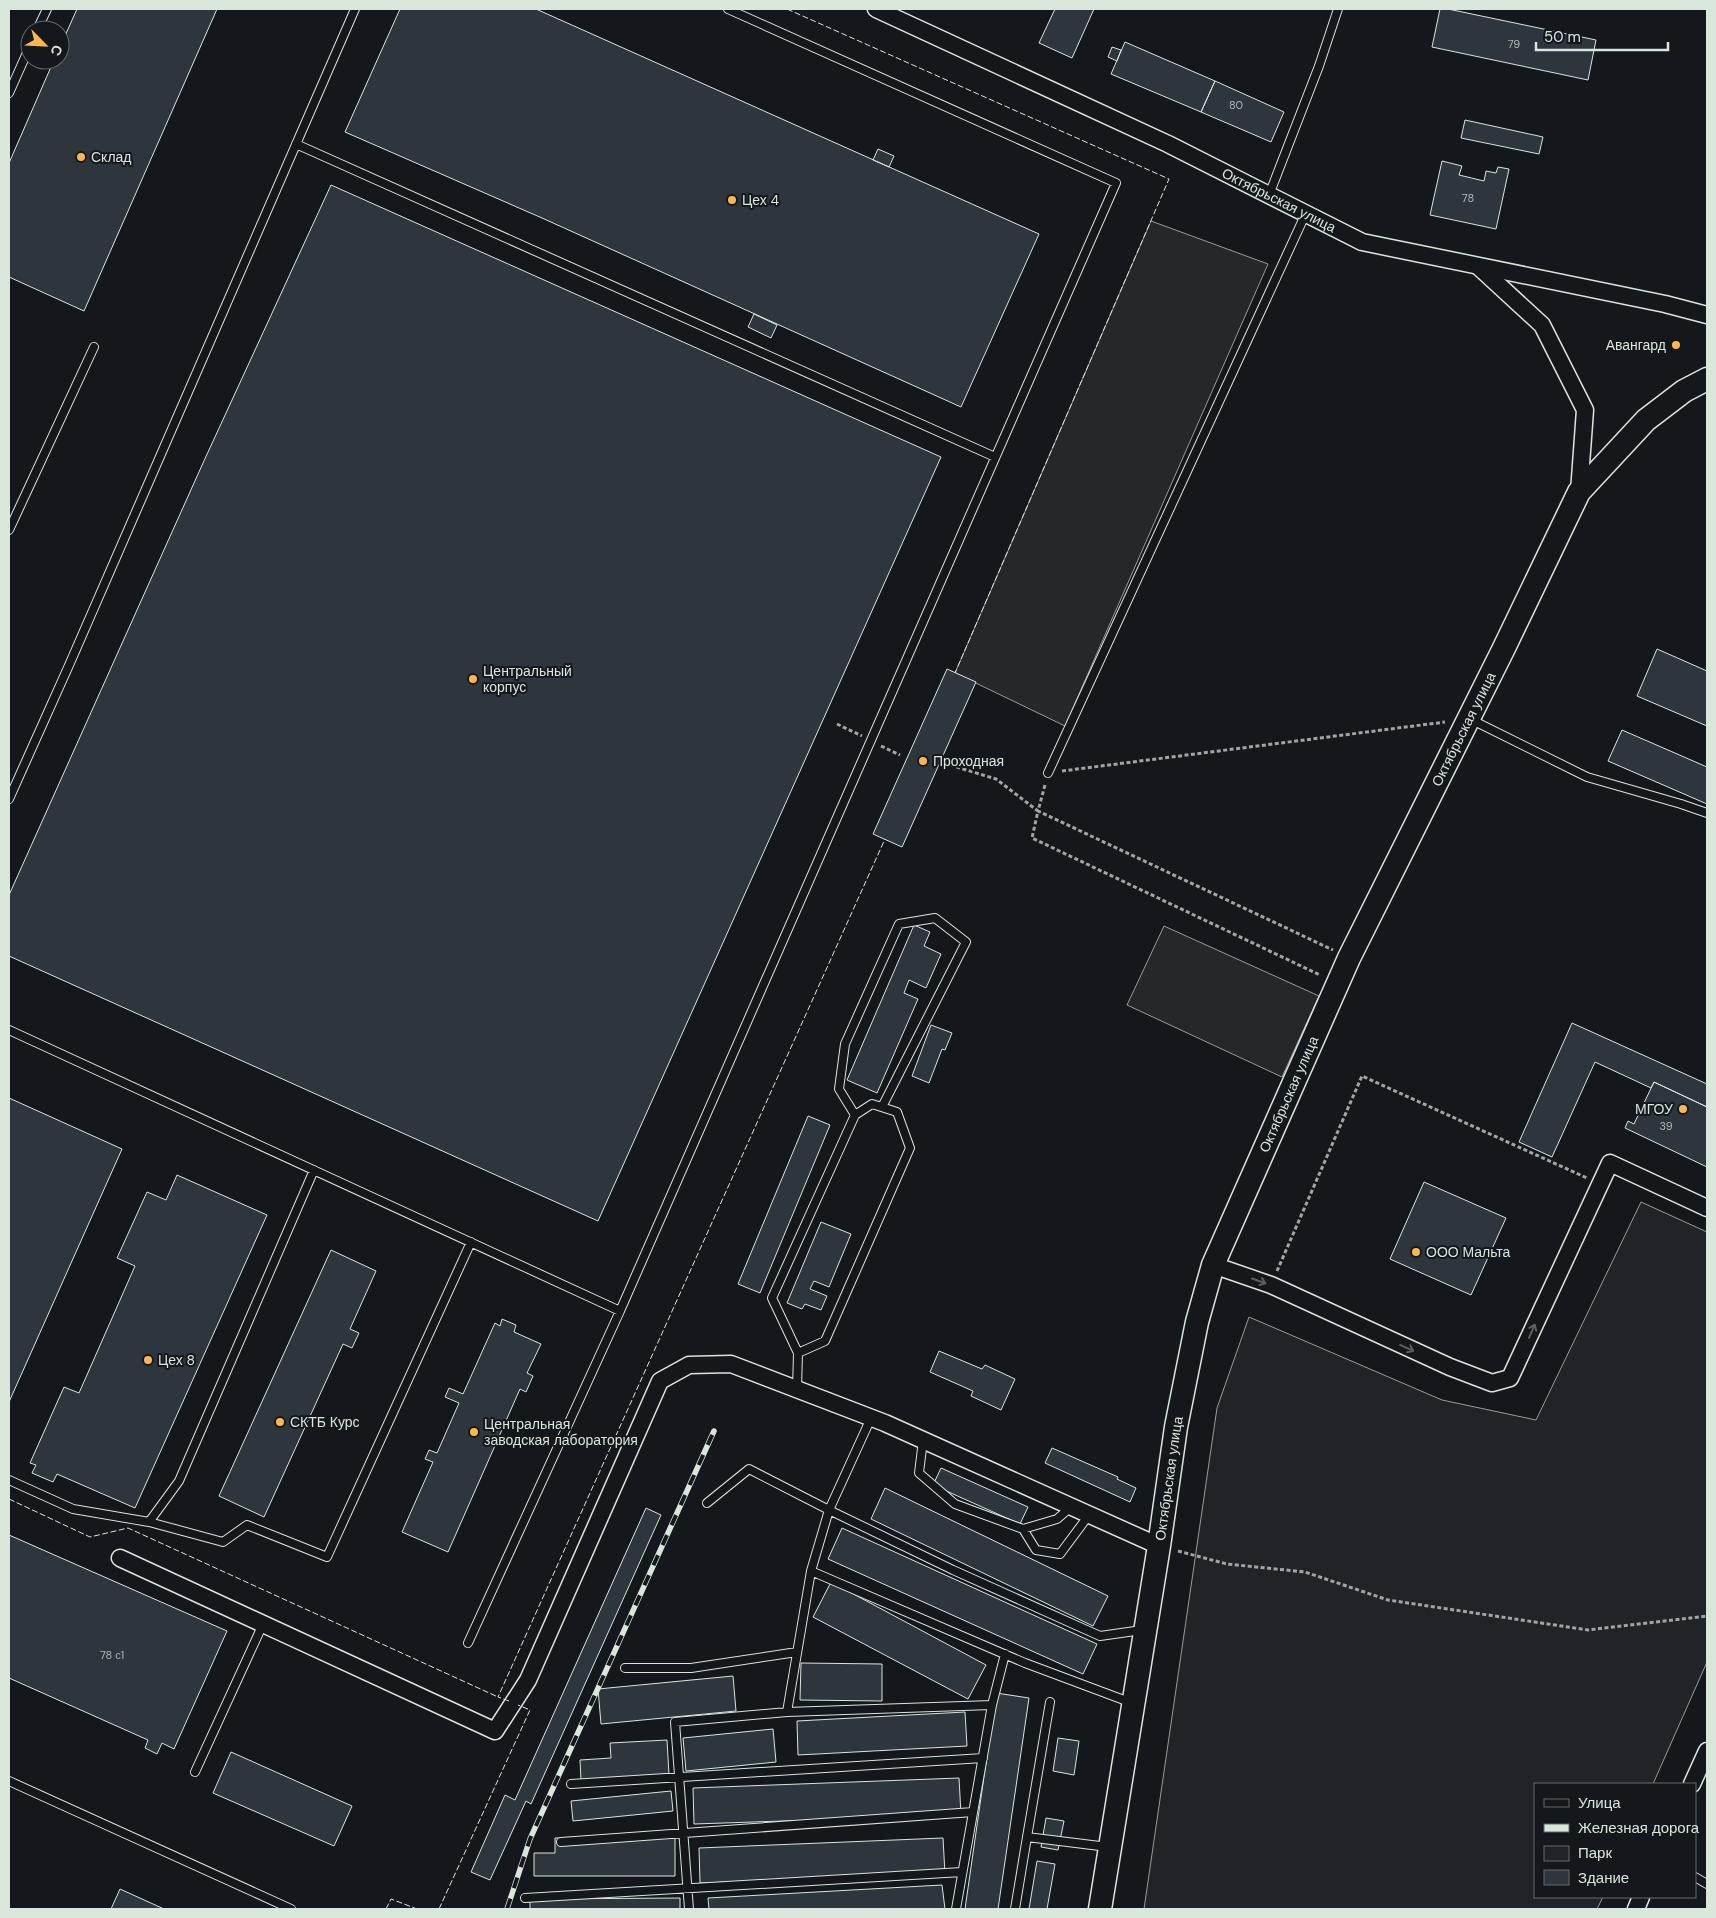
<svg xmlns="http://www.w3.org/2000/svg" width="1716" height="1918" font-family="'DM Sans',sans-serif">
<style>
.green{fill:#202428;stroke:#939e99}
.parking{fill:#24282b;stroke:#939e99}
.building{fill:#2c363c;stroke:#d8e6dc}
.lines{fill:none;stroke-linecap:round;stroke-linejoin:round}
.lane-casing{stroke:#d8e6dc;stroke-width:10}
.street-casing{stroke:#d8e6dc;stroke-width:19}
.secondary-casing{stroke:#d8e6dc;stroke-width:25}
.path{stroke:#9da8a2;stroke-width:3;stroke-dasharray:4 2.5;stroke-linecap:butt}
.lane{stroke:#14181c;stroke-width:8}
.street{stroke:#14181c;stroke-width:16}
.secondary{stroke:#14181c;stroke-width:22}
.rail-casing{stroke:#d8e6dc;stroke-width:5.5}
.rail{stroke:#14181c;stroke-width:4;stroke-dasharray:11;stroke-linecap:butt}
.fence{stroke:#d8e6dc;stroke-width:1;stroke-dasharray:6 2.5;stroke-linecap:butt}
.oneway{stroke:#59605f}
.poi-dot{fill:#ffb74d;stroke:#14181c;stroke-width:2}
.labels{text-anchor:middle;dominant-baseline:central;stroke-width:4;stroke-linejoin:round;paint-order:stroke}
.number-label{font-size:11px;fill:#adbab4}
.poi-label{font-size:14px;fill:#d8e6dc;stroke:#14181c;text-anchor:start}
.street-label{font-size:14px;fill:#d8e6dc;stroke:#14181c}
</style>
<rect width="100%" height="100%" fill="#14181c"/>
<path class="green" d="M1641 1202 1707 1232V1662L1653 1784H1535V1897H1603L1597 1909H1144L1217 1408 1249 1317 1442 1400 1536 1420Z"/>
<path class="parking" d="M1151 221 1268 264 1065 726 955 673Z
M1164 926 1319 996 1282 1077 1127 1005Z"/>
<path class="building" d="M77 9H217L84 311 9 277V163L54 60H60V47Z
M400 9H536L1039 234 961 407 542 218 345 132Z
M1055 9H1094L1072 58 1039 43Z
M1440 9H1448L1596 40 1588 80 1432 47Z
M1125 42 1215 81 1201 112 1111 74Z
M1112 47 1121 50 1117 61 1108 57Z
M1215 81 1284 112 1271 142 1201 112Z
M1465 120 1543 137 1539 154 1461 138Z
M878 149 894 156 889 167 873 160Z
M1442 161 1462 166 1459 175 1484 181 1486 171 1496 173 1498 167 1509 169 1496 229 1430 215Z
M331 185 941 457 598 1221 9 956V895L203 463Z
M754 314 777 325 771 338 748 327Z
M1657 649 1707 671V726L1637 696Z
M947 669 976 682 902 847 873 834Z
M1622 730 1707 767V804L1608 761Z
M914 925 930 932 924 946 941 954 926 988 909 980 904 993 918 999 877 1093 847 1080Z
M1572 1023 1707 1084V1107L1654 1082 1651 1088 1595 1062 1552 1157 1519 1142Z
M931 1025 952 1033 945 1050 942 1049 929 1083 912 1076Z
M1654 1082 1707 1107V1167L1625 1128 1628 1121 1634 1124Z
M9 1098 122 1149 9 1402Z
M808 1116 830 1125 760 1293 738 1284Z
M177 1175 267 1215 135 1508 57 1474 53 1482 32 1473 36 1465 30 1463 64 1387 79 1393 135 1266 117 1258 147 1192 166 1200Z
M1424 1182 1506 1218 1471 1295 1390 1259Z
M821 1222 851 1234 829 1287 814 1281 810 1289 827 1296 821 1310 805 1304 802 1309 787 1303Z
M331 1250 376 1271 350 1329 359 1333 352 1348 343 1344 264 1517 219 1496Z
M502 1319 516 1325 514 1332 541 1344 527 1373 533 1376 526 1392 520 1389 448 1552 402 1532 433 1462 425 1459 429 1450 437 1453 459 1403 445 1397 449 1388 463 1394 495 1323 500 1326Z
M939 1351 982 1369 985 1365 1015 1379 1001 1410 971 1396 973 1391 930 1372Z
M1052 1448 1118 1477 1117 1479 1136 1488 1130 1502 1045 1463Z
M941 1468 1028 1507 1020 1524 933 1485Z
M885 1488 1108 1596 1093 1626 871 1519Z
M646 1508 661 1515 531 1804 526 1801 490 1880 471 1872 505 1795 515 1800Z
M842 1528 1097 1644 1083 1674 828 1559Z
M9 1535 227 1631 174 1749 162 1743 157 1754 145 1748 148 1740 9 1678Z
M831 1582 986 1665 968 1699 813 1617Z
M801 1663 882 1664V1701L800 1700Z
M733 1676 736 1711 601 1724 598 1689Z
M996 1693 1029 1698 998 1909H965Z
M965 1712 967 1746 798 1755 797 1721Z
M773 1729 776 1762 686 1771 683 1738Z
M1058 1738 1079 1741 1074 1775 1053 1771Z
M667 1740 669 1775 581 1780 580 1760 611 1758 610 1743Z
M231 1752 352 1806 334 1846 213 1793Z
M959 1778 961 1815 694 1824 693 1788Z
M671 1791 673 1811 573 1821 571 1801Z
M1046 1818 1064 1821 1058 1850 1041 1847Z
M555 1838H675V1876H534V1853H555Z
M943 1838 945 1874 700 1883 699 1848Z
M1037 1861 1055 1864 1047 1909H1029Z
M942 1885 945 1909H709L708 1898Z
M120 1889 164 1909H111Z
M680 1898V1909H530V1899Z"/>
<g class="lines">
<defs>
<path id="lane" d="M37 30 47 9
M9 93 30 46
M296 144 995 457
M1269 195 1319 66 1338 9
M9 530 94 347
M1470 719 1587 777 1681 804 1707 813
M1048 773 1306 213
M9 799 70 663 355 9
M9 1030 620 1311 1116 183 728 9
M798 1353 825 1341 910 1148 897 1112 872 1104 855 1115
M797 1389 798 1353 772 1298 855 1115 839 1089 845 1044 899 924 935 918 966 942 882 1107
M871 1418 829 1510 953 1570 1100 1636 1142 1630
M923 1440 919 1473 955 1504 1023 1529 1057 1519 1071 1507
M9 1480 73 1509 149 1522 179 1481 314 1170
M707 1503 749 1469 829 1510 811 1571 1025 1663 1132 1703
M149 1522 223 1542 247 1525 327 1557 471 1242
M1023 1529 1036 1550 1060 1554 1089 1515
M811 1571 787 1712 992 1705 1005 1654
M468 1643 620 1311
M625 1668H691L797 1652
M1050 1702 1027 1837 1108 1847
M195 1772 263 1624
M9 1781 291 1909
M571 1784 983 1758
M561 1842 973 1812
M1695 1877 1707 1884
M525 1898 962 1872
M689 1909 675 1722 787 1712
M956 1909 992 1705
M1015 1909 1027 1837"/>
<g id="street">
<path id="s1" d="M876 9 1168 144 1362 242 1665 304 1707 315"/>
<path d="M1479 267 1542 325 1585 410 1579 492"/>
<path d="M1213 1265 1271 1285 1450 1367 1492 1383 1510 1378 1610 1163 1707 1208"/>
<path d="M120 1558 495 1731 528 1680 660 1381 689 1365 731 1364 885 1423 1159 1546"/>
<path d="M1692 1784 1707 1751"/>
<path d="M1636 1909 1641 1897"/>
</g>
<g id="secondary">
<path id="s2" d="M1100 1909 1159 1546 1176 1427 1197 1322 1213 1265 1349 958 1504 648 1579 492 1646 420 1684 391 1707 379"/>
</g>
</defs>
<use href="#lane" class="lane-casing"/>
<use href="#street" class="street-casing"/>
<use href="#secondary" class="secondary-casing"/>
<path class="path" d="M837 724 862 736
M881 746 900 755
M950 765 996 779 1038 811 1032 838 1320 975
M1062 771 1445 722
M1045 785 1038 811 1333 950
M1277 1271 1362 1076 1587 1178
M1178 1551 1227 1564 1305 1572 1388 1600 1588 1630 1707 1616"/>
<use href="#lane" class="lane"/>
<use href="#street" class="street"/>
<use href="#secondary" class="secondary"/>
<defs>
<path id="rail" d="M507 1909 530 1839 714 1431"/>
</defs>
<use href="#rail" class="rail-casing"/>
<use href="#rail" class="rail"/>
<path class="fence" d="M787 9 1169 179 955 673
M9 1499 90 1537 128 1528 498 1697
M509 1701 498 1697 885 839
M386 1909 391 1899 417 1909
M439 1909 530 1710 518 1705"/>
</g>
<defs><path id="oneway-shaft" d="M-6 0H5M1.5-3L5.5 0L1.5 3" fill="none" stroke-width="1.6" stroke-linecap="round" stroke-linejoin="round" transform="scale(1.25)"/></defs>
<g class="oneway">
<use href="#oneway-shaft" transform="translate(1259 1281) rotate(19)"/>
<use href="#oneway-shaft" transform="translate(1532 1331) rotate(-66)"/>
<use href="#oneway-shaft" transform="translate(1407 1348) rotate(25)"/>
</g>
<g class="poi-dot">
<circle cx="81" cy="157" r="5"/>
<circle cx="732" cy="200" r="5"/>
<circle cx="1676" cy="345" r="5"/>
<circle cx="473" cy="679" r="5"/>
<circle cx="923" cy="761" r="5"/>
<circle cx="1683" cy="1109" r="5"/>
<circle cx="1416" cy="1252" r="5"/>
<circle cx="148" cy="1360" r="5"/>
<circle cx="280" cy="1422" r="5"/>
<circle cx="474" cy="1432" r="5"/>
</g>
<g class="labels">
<g class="number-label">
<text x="1514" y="44">79</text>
<text x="1236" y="105">80</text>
<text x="1468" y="198">78</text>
<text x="1666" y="1126">39</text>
<text x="112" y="1655">78 с1</text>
</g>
<g class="poi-label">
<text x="91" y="157">Склад</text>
<text x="742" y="200">Цех 4</text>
<text x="1666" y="345" text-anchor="end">Авангард</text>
<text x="483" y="671">Центральный<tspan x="483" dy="16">корпус</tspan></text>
<text x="933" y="761">Проходная</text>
<text x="1673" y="1109" text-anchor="end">МГОУ</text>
<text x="1426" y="1252">ООО Мальта</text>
<text x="158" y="1360">Цех 8</text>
<text x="290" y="1422">СКТБ Курс</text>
<text x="484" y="1424">Центральная<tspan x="484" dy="16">заводская лаборатория</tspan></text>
</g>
<g class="street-label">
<text stroke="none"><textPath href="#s1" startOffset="446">Октябрьская улица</textPath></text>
<text stroke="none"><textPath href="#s2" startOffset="1246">Октябрьская улица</textPath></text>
<text stroke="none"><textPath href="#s2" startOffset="841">Октябрьская улица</textPath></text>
<text stroke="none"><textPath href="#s2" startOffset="436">Октябрьская улица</textPath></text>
</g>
</g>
<rect width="1716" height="1918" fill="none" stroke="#d8e6dc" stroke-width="20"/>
<rect x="1534" y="1783" width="162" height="115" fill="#14181c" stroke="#626a69"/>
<rect x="1544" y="1799" width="25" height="8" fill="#14181c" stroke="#626a69"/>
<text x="1578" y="1808" font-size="15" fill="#d8e6dc">Улица</text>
<rect x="1544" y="1824" width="25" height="8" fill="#d8e6dc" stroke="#626a69"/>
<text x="1578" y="1833" font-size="15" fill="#d8e6dc">Железная дорога</text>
<rect x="1544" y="1846" width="25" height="15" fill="#202428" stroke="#626a69"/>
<text x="1578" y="1858" font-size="15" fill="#d8e6dc">Парк</text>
<rect x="1544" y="1870" width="25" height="15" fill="#2c363c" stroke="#626a69"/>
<text x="1578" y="1883" font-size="15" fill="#d8e6dc">Здание</text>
<g transform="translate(45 45) rotate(114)"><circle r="24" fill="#14181c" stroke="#626a69"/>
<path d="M0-4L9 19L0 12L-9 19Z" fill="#ffb74d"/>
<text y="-8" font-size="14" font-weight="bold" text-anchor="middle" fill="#d8e6dc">С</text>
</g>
<path d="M1536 42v8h132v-8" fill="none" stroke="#d8e6dc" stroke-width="2.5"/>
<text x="1544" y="42" font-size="15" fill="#d8e6dc" stroke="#14181c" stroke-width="4" paint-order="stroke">50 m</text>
</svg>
